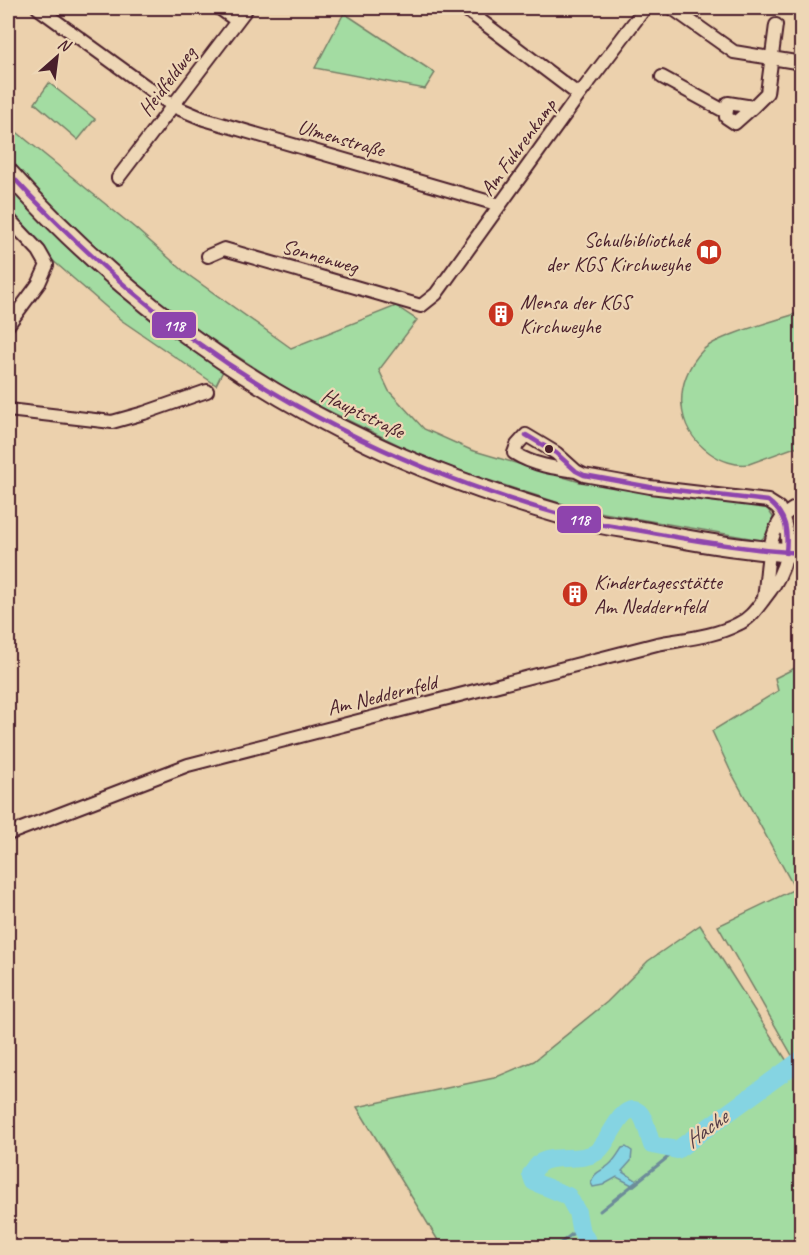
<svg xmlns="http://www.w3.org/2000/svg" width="809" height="1255" font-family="Caveat,sans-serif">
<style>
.green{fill:#a3dca2;stroke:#767e66;stroke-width:1.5}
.water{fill:#85d4e2;stroke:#6d8c99;stroke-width:1.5}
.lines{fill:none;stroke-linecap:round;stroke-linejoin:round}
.stream{stroke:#6d8c99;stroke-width:3}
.river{stroke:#85d4e2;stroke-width:18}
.street-casing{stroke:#4a1f2b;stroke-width:16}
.secondary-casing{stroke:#4a1f2b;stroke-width:22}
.street{stroke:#eed7b6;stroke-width:12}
.secondary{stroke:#eed7b6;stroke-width:18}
.bus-1-casing{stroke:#eed7b6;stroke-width:9}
.bus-1{stroke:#8e44ad;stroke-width:4.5}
.bus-dot{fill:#4a1f2b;stroke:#eed7b6;stroke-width:2}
.labels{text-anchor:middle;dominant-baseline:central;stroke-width:4.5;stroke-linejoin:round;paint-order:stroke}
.street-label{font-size:21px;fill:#4a1f2b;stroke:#eed7b6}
.poi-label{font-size:21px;fill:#4a1f2b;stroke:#eed7b6;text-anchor:start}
.water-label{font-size:22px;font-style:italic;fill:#533a46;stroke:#eed7b6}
.line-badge{stroke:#eed7b6;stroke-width:2}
.badge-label{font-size:16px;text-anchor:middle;font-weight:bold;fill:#fff}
</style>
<rect width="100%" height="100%" fill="#ecd1ad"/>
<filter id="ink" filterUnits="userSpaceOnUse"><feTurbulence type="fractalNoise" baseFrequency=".0167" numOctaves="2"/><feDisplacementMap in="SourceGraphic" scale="12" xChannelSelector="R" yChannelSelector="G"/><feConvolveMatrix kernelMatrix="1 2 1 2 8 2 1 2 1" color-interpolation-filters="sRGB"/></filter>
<g filter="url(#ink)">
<path class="green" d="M344 13 435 73 425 89 315 68Z
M49 83 95 119 78 140 35 103Z
M8 125 135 228 187 274 291 348 396 306 417 320 379 370 389 391 424 429 471 450 580 482 767 508 773 517 771 530 761 540 575 508 460 471 407 449 296 395 181 319 113 264 31 184 8 156Z
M8 182 76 254 142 311 224 369 216 385 121 320 43 252 8 214Z
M801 312V445L749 464C736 466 721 461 710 453 674 428 673 381 703 350 718 335 779 320 801 312Z
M801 665V1071L718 926 795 889 730 770 712 731 778 691 775 678Z
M700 925 801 1083V1247H442L357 1107 494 1078 534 1061 607 1002 648 961Z"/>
<path class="water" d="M626 1147 632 1151 631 1161 622 1171 639 1182 634 1186 617 1177 603 1185 593 1187 591 1183C593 1172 601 1172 609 1165 614 1161 618 1154 622 1148Z"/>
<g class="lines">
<path class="stream" d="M600 1211 677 1150
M554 1248 580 1228"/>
<path class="river" d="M591 1248 580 1228 577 1212 568 1196 534 1182 531 1174C534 1171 537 1165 540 1163 552 1154 579 1162 595 1153 609 1145 618 1108 634 1110 645 1111 648 1136 652 1145L677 1150 802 1059"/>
<defs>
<path id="street" d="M38 8 173 106 204 119 500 205
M219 8 237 21
M464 8 579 95
M672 8 734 52 802 63
M662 77 726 112
M753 107 735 123 726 117 728 103 753 107 767 93 776 25
M118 178 247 8
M8 218 39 251 47 265 39 283 8 325
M208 256 224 249 421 306 436 294 579 95 645 8
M8 410 112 422 144 413 207 391
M764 598C768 573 766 540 782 518 786 512 795 508 802 504
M8 834 188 765 657 644C683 639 714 637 738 624 750 619 757 608 764 599 787 571 795 542 779 508L768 501 650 487 584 475 576 471 556 453 526 435 517 445 514 453C533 465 554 468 576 471"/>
<path id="secondary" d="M8 172C108 284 233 379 369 443 434 474 503 498 573 518 599 525 627 528 653 533 702 543 751 551 802 553"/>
</defs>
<use href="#street" class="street-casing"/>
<use href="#secondary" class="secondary-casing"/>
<use href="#street" class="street"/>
<use href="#secondary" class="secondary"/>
<defs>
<path id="bus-1" d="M8 172C46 213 86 252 129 289 256 398 411 474 573 518 599 525 626 528 653 533 702 542 751 550 802 553
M526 435 556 453 576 471 584 475 650 487 768 501C787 515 788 531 786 553"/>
</defs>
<use href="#bus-1" class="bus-1-casing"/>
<use href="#bus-1" class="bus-1"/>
</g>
</g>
<defs>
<symbol id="library-disc" viewBox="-11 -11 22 22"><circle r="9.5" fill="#c8321e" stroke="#eed7b6"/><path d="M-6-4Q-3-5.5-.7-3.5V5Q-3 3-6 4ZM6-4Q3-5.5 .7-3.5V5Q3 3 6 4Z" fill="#fff"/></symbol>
<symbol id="building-disc" viewBox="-11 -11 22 22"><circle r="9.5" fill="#c8321e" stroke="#eed7b6"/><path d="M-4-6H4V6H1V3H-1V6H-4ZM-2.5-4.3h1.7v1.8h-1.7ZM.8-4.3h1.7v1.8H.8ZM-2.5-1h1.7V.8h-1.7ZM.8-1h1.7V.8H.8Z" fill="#fff"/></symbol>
</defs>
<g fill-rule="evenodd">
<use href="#library-disc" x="694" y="237" width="30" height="30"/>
<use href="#building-disc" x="486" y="299" width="30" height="30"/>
<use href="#building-disc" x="560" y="579" width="30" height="30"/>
</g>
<circle class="bus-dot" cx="549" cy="449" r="5"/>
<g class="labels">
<g class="street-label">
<text transform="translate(167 81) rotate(-53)">Heidfeldweg</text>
<text transform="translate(341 138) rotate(16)">Ulmenstraße</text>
<text transform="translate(518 147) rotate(-54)">Am Fuhrenkamp</text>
<text transform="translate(320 256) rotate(16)">Sonnenweg</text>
<text transform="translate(363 413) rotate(26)">Hauptstraße</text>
<text transform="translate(382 695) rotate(-14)">Am Neddernfeld</text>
</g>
<g class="poi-label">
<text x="690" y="240" text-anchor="end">Schulbibliothek<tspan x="690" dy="24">der KGS Kirchweyhe</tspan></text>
<text x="520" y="302">Mensa der KGS<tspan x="520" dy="24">Kirchweyhe</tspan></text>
<text x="594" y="582">Kindertagesstätte<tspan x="594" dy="24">Am Neddernfeld</tspan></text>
</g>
<g class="water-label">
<text transform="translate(706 1129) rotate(-36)">Hache</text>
</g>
</g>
<g class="line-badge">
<rect x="151" y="311" width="46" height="28" rx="6" fill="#8e44ad"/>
<rect x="556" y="505" width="46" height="29" rx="6" fill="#8e44ad"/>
</g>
<g class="badge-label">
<text x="174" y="331">118</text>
<text x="579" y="525">118</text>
</g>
<rect width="809" height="1255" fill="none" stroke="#eed7b6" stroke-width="30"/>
<rect x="15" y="15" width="779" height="1225" fill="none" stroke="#4a1f2b" stroke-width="2" filter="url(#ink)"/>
<g transform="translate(57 57) rotate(28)" stroke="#eed7b6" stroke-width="4.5" paint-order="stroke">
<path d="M0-4.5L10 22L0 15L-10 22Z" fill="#4a1f2b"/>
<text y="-9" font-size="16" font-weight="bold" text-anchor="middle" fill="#4a1f2b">N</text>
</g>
</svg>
